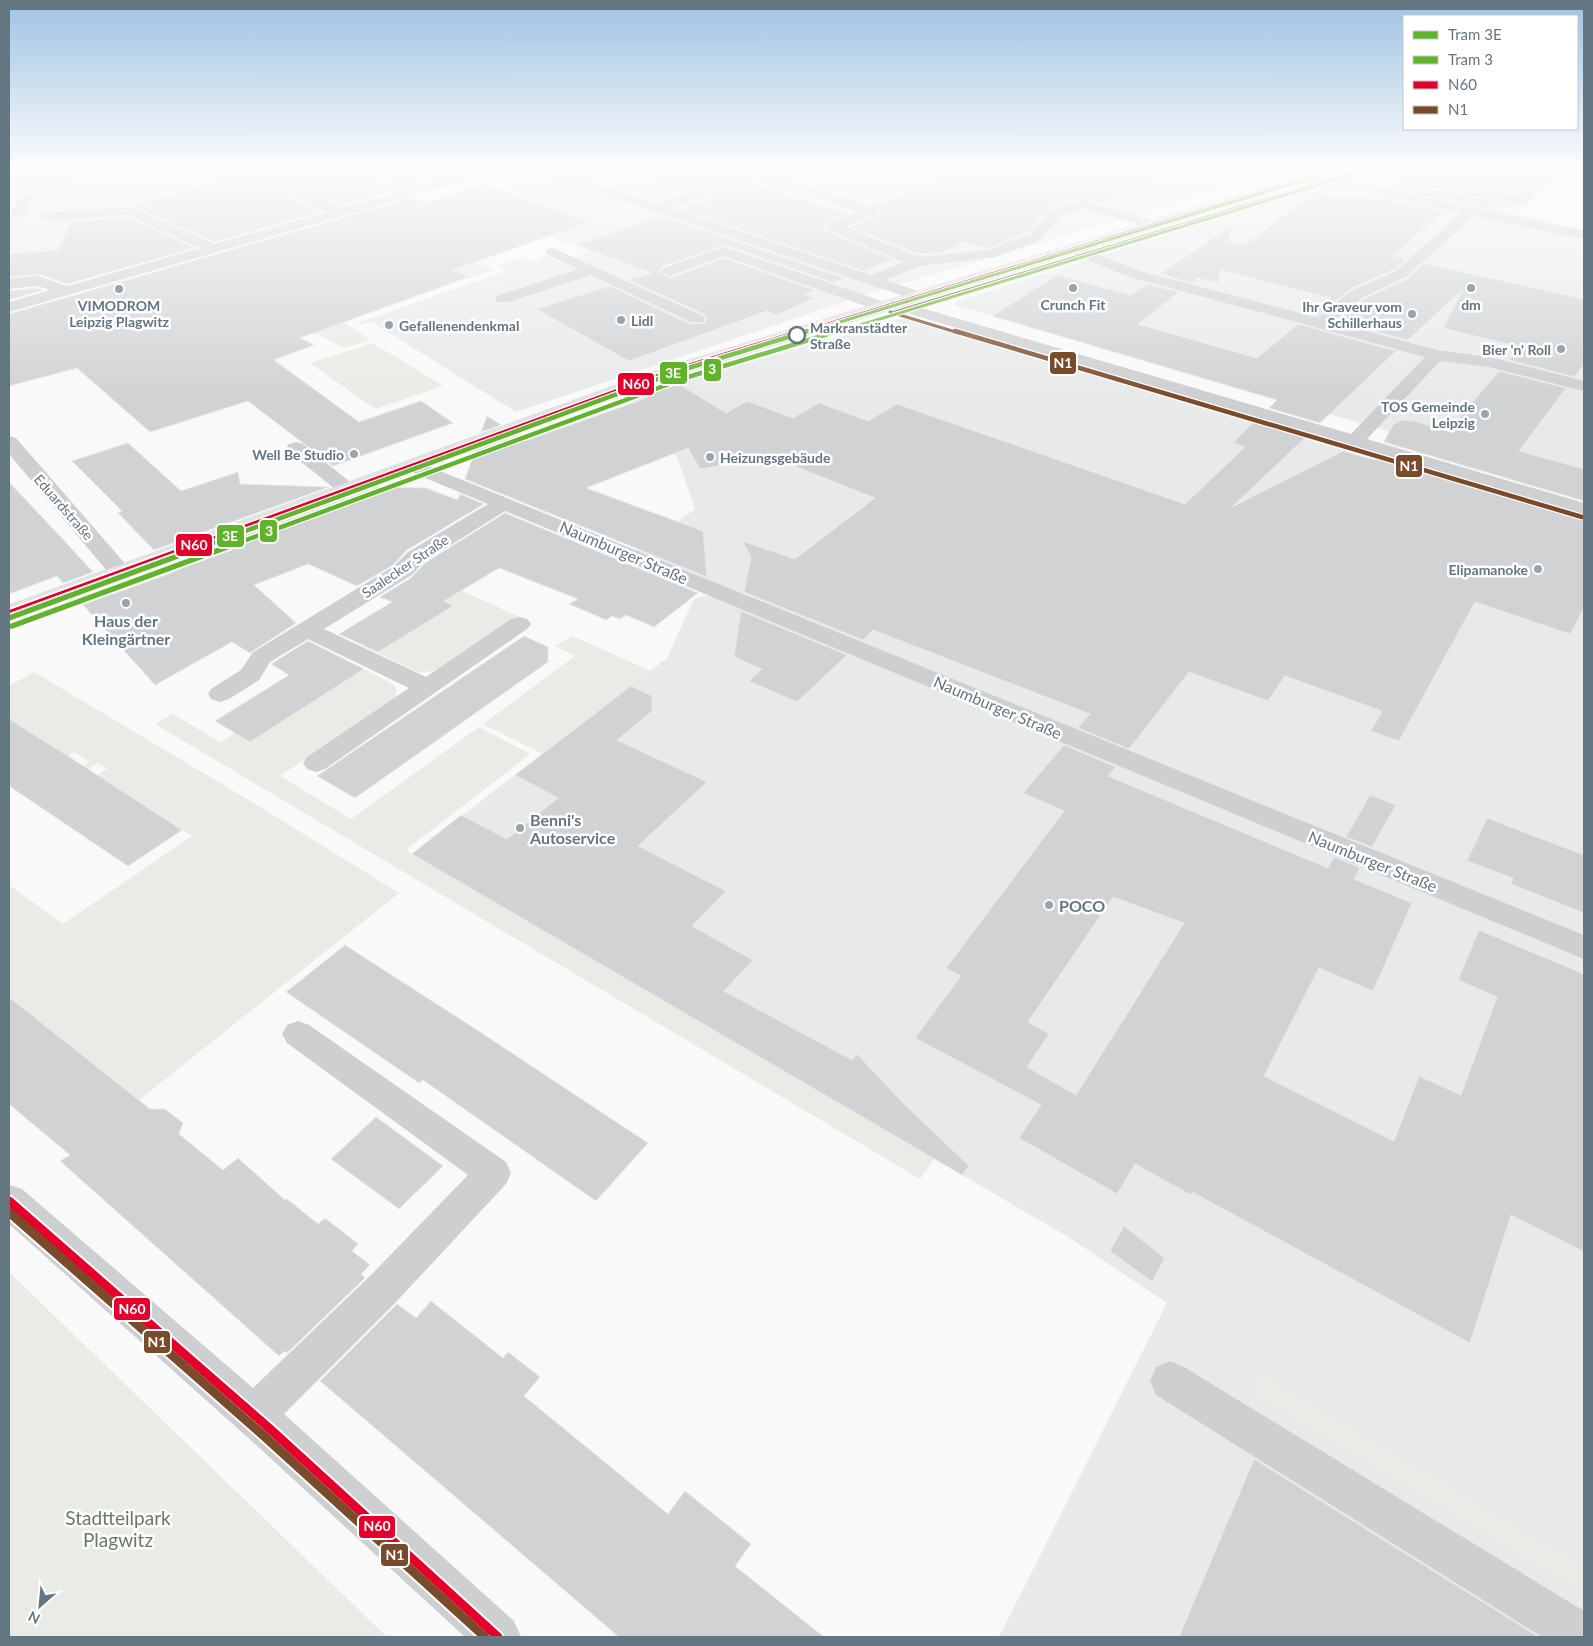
<svg xmlns="http://www.w3.org/2000/svg" width="1593" height="1646" font-family="Lato,sans-serif">
<style>
.built{fill:#e8e9e9}
.green{fill:#e8ebe6}
.water{fill:#ced6d9}
.building{fill:#d0d2d3;stroke:#e8e8e8;fill-rule:evenodd}
.lines{fill:none;stroke-linecap:round;stroke-linejoin:round}
.minor-tunnel{stroke:#d4d8dc;stroke-width:14;stroke-dasharray:14 8;stroke-linecap:butt}
.major-casing{stroke:#d5d6d7;stroke-width:1}
.minor{fill:#cecfd0;fill-rule:evenodd}
.major{fill:#e1e2e2;fill-rule:evenodd}
.bus-1-far3-casing{stroke:#fff;stroke-width:5}
.bus-1-far2-casing{stroke:#fff;stroke-width:7}
.bus-1-far1-casing{stroke:#fff;stroke-width:9}
.bus-1-casing{stroke:#fff;stroke-width:13}
.bus-2-far2-casing{stroke:#fff;stroke-width:5}
.bus-2-far1-casing{stroke:#fff;stroke-width:7}
.bus-2-casing{stroke:#fff;stroke-width:13}
.bus-1-far3{stroke:#e4002b;stroke-width:3}
.bus-1-far2{stroke:#e4002b;stroke-width:4.5}
.bus-1-far1{stroke:#e4002b;stroke-width:5.5}
.bus-1{stroke:#e4002b;stroke-width:9}
.bus-2-far2{stroke:#7a4b2a;stroke-width:3}
.bus-2-far1{stroke:#7a4b2a;stroke-width:4.5}
.bus-2{stroke:#7a4b2a;stroke-width:9}
.tram-1-far2-casing{stroke:#fff;stroke-width:5}
.tram-1-far1-casing{stroke:#fff;stroke-width:7}
.tram-1-casing{stroke:#fff;stroke-width:9}
.tram-2-far2-casing{stroke:#fff;stroke-width:5}
.tram-2-far1-casing{stroke:#fff;stroke-width:7}
.tram-2-casing{stroke:#fff;stroke-width:9}
.tram-1-far2{stroke:#62b32c;stroke-width:3}
.tram-1-far1{stroke:#62b32c;stroke-width:4.5}
.tram-1{stroke:#62b32c;stroke-width:5.5}
.tram-2-far2{stroke:#62b32c;stroke-width:3}
.tram-2-far1{stroke:#62b32c;stroke-width:4.5}
.tram-2{stroke:#62b32c;stroke-width:5.5}
.poi-dot{fill:#99a4ac;stroke:#fff;stroke-width:2}
.stop-dot{fill:#fff;stroke:#657683;stroke-width:2.5}
.labels{text-anchor:middle;dominant-baseline:central;stroke-width:5;stroke-linejoin:round;paint-order:stroke}
.far-poi-label{font-size:14px;font-weight:bold;fill:#657683;stroke:#fff;text-anchor:end}
.far-stop-label{font-size:14px;font-weight:bold;fill:#657683;stroke:#fff;text-anchor:start}
.far-street-label{font-size:14px;fill:#657683;stroke:#fff}
.street-label{font-size:16px;fill:#657683;stroke:#fff}
.poi-label{font-size:16px;font-weight:bold;fill:#657683;stroke:#fff;text-anchor:start}
.near-park-label{font-size:19px;fill:#687a64;stroke:#fff}
.line-badge{stroke:#fff;stroke-width:2}
.badge-label{font-size:14px;text-anchor:middle;font-weight:bold;fill:#fff}
</style>
<rect width="100%" height="100%" fill="#f9f9f9"/>
<path class="built" d="M143 166H479L118 270 9 279V192Z
M524 166H1300L877 291 516 412 372 322 546 267 616 242 588 251 458 202 540 177 516 168Z
M1380 166H1510L1558 175 1517 214 1584 229V488L954 305 956 302Z
M902 318 1584 523V1637H999L1167 1303 1070 1238 412 854 667 658 694 599 719 592 629 555 695 509 677 457 652 421 632 400 683 382Z"/>
<path class="green" d="M1248 212 1278 218 1255 235 1209 224Z
M455 253 495 270 471 278 439 265Z
M545 255 561 262 372 322 355 324 506 271 497 266 522 257 534 262Z
M333 315 370 340 345 348 301 326Z
M373 343 443 386 375 409 310 363Z
M416 570 520 617 436 671 418 672 363 646 372 641 385 648 452 606 444 601 453 595 408 574Z
M572 636 651 671 543 754 483 724 575 656 555 646Z
M364 669 393 684 396 688V697L280 776 351 819 479 727 530 754 406 850 934 1159 920 1179 155 724 173 714 220 742 235 733 250 742Z
M34 672 247 799 399 893 139 1100 9 997V885L63 924 192 836 97 775 107 769 98 763 66 782 61 780 90 762 74 752 68 756 9 719V686Z
M9 1272 387 1637H9Z
M1260 1374 1584 1568V1592L1253 1392Z"/>
<path class="water" d="M42 166H143L9 192V172Z"/>
<path class="building" d="M198 166H245L292 198 322 212 214 242 131 205 218 182Z
M266 166H350L396 190 341 206 304 188Z
M642 166H697L730 177 688 192 639 175Z
M965 166H1186L1100 203 1082 198 1050 207 1029 232 988 248 965 242 941 253 926 254 912 252 850 227 878 215 880 210 872 205 964 172Z
M1423 166H1489L1493 167 1496 172 1534 179 1518 194 1415 173Z
M1404 181 1423 187 1510 204 1507 207 1495 205 1490 209 1394 189Z
M747 182 848 214 827 222 824 226 826 231 893 259 864 271 681 209 711 199 706 197Z
M484 184 590 222 452 270 469 277 300 338 314 345 274 360 359 422 421 401 453 423 333 466 248 401 150 432 77 368 9 386V314L411 198 426 202Z
M1317 192 1346 198 1351 194 1380 200 1382 198 1444 211 1393 256 1407 259 1395 269 1350 289 1318 316 1311 314 1331 298 1221 270 1218 283 1197 278 1192 283 1160 274 1233 225 1229 241 1244 245Z
M662 216 845 278 834 283 725 245 663 266 659 271 670 278 724 258 815 290 804 295 814 298 777 315 767 311 629 361 536 309 610 286 690 324 705 323 707 318 704 314 628 280 651 273 577 245Z
M128 217 195 248 67 284 39 274 9 277V254L58 250 71 222Z
M1424 263 1584 299V364L1575 377 1509 360 1520 347 1443 328 1463 289 1408 340 1337 321 1364 299 1407 279Z
M1057 275 1131 295 1147 284 1179 292 1138 324 1257 358 1298 324 1396 351 1320 423 1269 408 1277 400 992 316Z
M37 288 43 290 9 300V291Z
M1499 371 1566 388 1519 451 1584 469V501L1384 442 1393 425 1402 420 1414 421 1448 431Z
M679 384 726 413 747 401 793 418 819 403 868 421 897 404 1185 504 1245 447 1233 443 1257 419 1308 435 1232 507 1343 451 1375 460 1377 455 1584 517V608L1570 634 1475 602 1399 741 1371 731 1382 711 1285 676 1268 701 1189 672 1129 749 1078 728 1090 714 873 630 863 640 744 592 751 557 742 541 795 559 875 498 772 457 700 469 688 448 586 488 703 531 707 577 465 479 475 451 517 436 525 441 647 398 643 396Z
M487 416 501 425 481 432Z
M128 443 181 491 238 472 240 484 329 487 154 550 118 513 122 511 72 461Z
M9 482 58 534 93 572 63 583 57 576 9 594Z
M378 487 426 488 458 500 460 494 484 504 407 550 393 565 357 586 308 564 254 585 296 623 250 653 232 642 155 685 76 597 106 586 113 594 174 572 167 564Z
M505 513 698 593 654 627 626 615 620 619 612 616 606 620 569 604 578 599 499 568 444 601 453 606 378 652 339 634 392 602 380 597 411 578 425 563Z
M741 611 847 655 797 702 749 681 762 669 734 657Z
M524 636 548 647V662L355 798 317 776Z
M308 641 364 669 250 742 215 721 289 675 271 664Z
M631 686 652 696V711L617 740 707 782 638 846 726 891 692 926 753 960 724 991 852 1060 857 1054 902 1102 969 1166 962 1175 412 854 461 815 507 839 558 798 515 775Z
M9 719 68 756 182 830 128 866 9 786Z
M1064 745 1116 767 1108 776 1328 868 1334 857 1360 868 1354 879 1412 903 1373 991 1319 968 1264 1076 1394 1141 1419 1076 1461 1095 1497 997 1458 980 1479 930 1584 974V1252L1511 1215 1470 1343 1192 1192 1191 1195 1135 1164 1117 1194 1019 1138 1041 1105 915 1038 961 976 946 968 1064 811 1023 793ZM1113 897 1184 923 1076 1095 1027 1067 1049 1034 1028 1022Z
M1370 795 1396 805 1372 847 1346 837Z
M1487 818 1584 855V913L1511 884 1513 878 1467 861Z
M345 945 477 1030 648 1143 596 1201 423 1080 419 1083 286 992Z
M9 997 150 1109H165L183 1123 179 1134 223 1170 238 1158 285 1200 287 1199 318 1224 325 1218 358 1244 352 1251 370 1265 361 1274 365 1278 287 1353 285 1351 279 1356 60 1161 70 1155 9 1104Z
M376 1117 443 1166 399 1209 331 1159Z
M1124 1226 1165 1258 1152 1282 1110 1251Z
M431 1301 503 1358 508 1352 540 1377 524 1396 668 1514 685 1491 751 1544 735 1566 824 1637H619L320 1381 397 1304 416 1318Z
M1254 1459 1539 1637H1179Z"/>
<g class="lines">
<path class="minor-tunnel" d="M1425 179 1441 166"/>
<defs>
<path id="major" d="M1332 166H1352L1350 169 678 375 9 620V605L666 367Z"/>
</defs>
<use href="#major" class="major-casing"/>
<path class="minor" d="M247 166H262L303 190 341 208 407 189 363 166H380L420 185 487 166H508L506 169 9 312V302L50 290 37 286 9 289V279L38 276 67 286 200 248 128 215 47 220 40 216 42 213 130 207 214 244 327 212 293 196Z
M520 166H540L659 204 765 166H784L672 208 871 275 904 262 828 230 826 227 828 224 858 211 762 182 761 179 762 176H772L876 208 878 211 876 214 845 227 919 257 988 250 1030 234 1051 209 1083 200 1158 222 1160 225 1153 229 1083 208 1061 215 1040 240 996 257 920 266 885 280 924 293 926 296 918 301 654 211 522 169Z
M1364 166H1385L1420 176H1430L1431 179 1519 196 1538 178 1496 170 1495 166H1517L1553 173 1554 176 1527 204 1522 205 1423 185 1366 169Z
M1537 166H1564L1584 170V178L1543 170Z
M1312 173 1584 231V239L1474 216 1406 277 1363 297 1333 322 1437 350 1489 357 1584 381V391L1489 367 1440 361 1367 439 1584 503V515L890 308 883 312 877 310 724 256 669 276 661 271 664 268 724 247 885 302 892 299 898 301 1351 434 1425 357 1130 277 1068 252 1066 249 1068 246H1078L1140 271 1318 318 1351 291 1396 271 1461 213 1307 180 1306 177 1307 174Z
M27 194 34 198 23 216 18 217 13 216 11 213 22 195Z
M553 248 703 316 705 319 703 322H691L591 275 509 302H497L495 299 497 296 579 269 548 255 546 252 548 249Z
M9 436 16 438 128 567 131 572 128 577 120 579 112 577 9 454Z
M296 442 303 444 355 486 358 490 355 494 348 496 341 494 289 452 286 448 289 444Z
M413 460 1584 935V959L505 511 424 562 410 576 324 629 426 677 511 619 519 617 527 619 531 624 527 629 325 769 316 772 307 769 303 763 307 757 409 688 308 639 270 662 259 680 229 699 220 702 211 699 208 694 211 689 241 670 253 652 394 566 408 552 488 504 406 470 403 466 406 462Z
M298 1021 309 1025 506 1162 511 1173 506 1184 397 1301 284 1414 514 1621 521 1637H465L255 1444 9 1224V1185L22 1189 253 1388 371 1275 468 1175 287 1043 282 1034 287 1025Z
M1170 1361 1184 1367 1584 1611V1637H1542L1156 1395 1150 1381 1156 1367Z"/>
<use href="#major" class="major"/>
<defs>
<path id="bus-1-far3" d="M798 333 1345 166"/>
<path id="bus-1-far2" d="M190 547 672 371 802 331"/>
<path id="bus-1-far1" d="M9 613 193 546"/>
<path id="bus-1" d="M9 1201 270 1429 498 1637"/>
<path id="bus-2-far2" d="M890 312 959 333
M895 312 1349 174"/>
<path id="bus-2-far1" d="M955 331 1582 517"/>
<path id="bus-2" d="M9 1212 264 1436 485 1637"/>
</defs>
<use href="#bus-1-far3" class="bus-1-far3-casing"/>
<use href="#bus-1-far2" class="bus-1-far2-casing"/>
<use href="#bus-1-far1" class="bus-1-far1-casing"/>
<use href="#bus-1" class="bus-1-casing"/>
<use href="#bus-2-far2" class="bus-2-far2-casing"/>
<use href="#bus-2-far1" class="bus-2-far1-casing"/>
<use href="#bus-2" class="bus-2-casing"/>
<use href="#bus-1-far3" class="bus-1-far3"/>
<use href="#bus-1-far2" class="bus-1-far2"/>
<use href="#bus-1-far1" class="bus-1-far1"/>
<use href="#bus-1" class="bus-1"/>
<use href="#bus-2-far2" class="bus-2-far2"/>
<use href="#bus-2-far1" class="bus-2-far1"/>
<use href="#bus-2" class="bus-2"/>
<defs>
<path id="tram-1-far2" d="M804 333 1350 166"/>
<path id="tram-1-far1" d="M202 547 685 369 808 331"/>
<path id="tram-1" d="M9 618 205 546"/>
<path id="tram-2-far2" d="M834 333 1354 174"/>
<path id="tram-2-far1" d="M227 547 688 377 838 331"/>
<path id="tram-2" d="M12 626 230 546"/>
</defs>
<use href="#tram-1-far2" class="tram-1-far2-casing"/>
<use href="#tram-1-far1" class="tram-1-far1-casing"/>
<use href="#tram-1" class="tram-1-casing"/>
<use href="#tram-2-far2" class="tram-2-far2-casing"/>
<use href="#tram-2-far1" class="tram-2-far1-casing"/>
<use href="#tram-2" class="tram-2-casing"/>
<use href="#tram-1-far2" class="tram-1-far2"/>
<use href="#tram-1-far1" class="tram-1-far1"/>
<use href="#tram-1" class="tram-1"/>
<use href="#tram-2-far2" class="tram-2-far2"/>
<use href="#tram-2-far1" class="tram-2-far1"/>
<use href="#tram-2" class="tram-2"/>
</g>
<linearGradient id="sky" x2="0" y2="1"><stop stop-color="#9dc2e2"/><stop offset="0.42" stop-color="#fcfcfc"/><stop offset="1" stop-color="#fcfcfc" stop-opacity="0"/></linearGradient>
<rect width="1593" height="397" fill="url(#sky)"/>
<g class="poi-dot">
<circle cx="1073" cy="288" r="5"/>
<circle cx="1471" cy="288" r="5"/>
<circle cx="119" cy="289" r="5"/>
<circle cx="1412" cy="314" r="5"/>
<circle cx="621" cy="320" r="5"/>
<circle cx="389" cy="325" r="5"/>
<circle cx="1561" cy="349" r="5"/>
<circle cx="1485" cy="414" r="5"/>
<circle cx="354" cy="454" r="5"/>
<circle cx="710" cy="457" r="5"/>
<circle cx="1538" cy="569" r="5"/>
<circle cx="126" cy="603" r="5"/>
<circle cx="520" cy="828" r="5"/>
<circle cx="1049" cy="905" r="5"/>
</g>
<circle class="stop-dot" cx="797" cy="335" r="8"/>
<g class="labels">
<g class="far-poi-label">
<text x="1073" y="304" text-anchor="middle">Crunch Fit</text>
<text x="1471" y="304" text-anchor="middle">dm</text>
<text x="119" y="305" text-anchor="middle">VIMODROM<tspan x="119" dy="16">Leipzig Plagwitz</tspan></text>
<text x="1402" y="306">Ihr Graveur vom<tspan x="1402" dy="16">Schillerhaus</tspan></text>
<text x="631" y="320" text-anchor="start">Lidl</text>
<text x="399" y="325" text-anchor="start">Gefallenendenkmal</text>
<text x="1551" y="349">Bier 'n' Roll</text>
<text x="1475" y="406">TOS Gemeinde<tspan x="1475" dy="16">Leipzig</tspan></text>
<text x="344" y="454">Well Be Studio</text>
<text x="720" y="457" text-anchor="start">Heizungsgebäude</text>
<text x="1528" y="569">Elipamanoke</text>
</g>
<g class="far-stop-label">
<text x="810" y="327">Markranstädter<tspan x="810" dy="16">Straße</tspan></text>
</g>
<g class="far-street-label">
<text transform="translate(64 507) rotate(49)">Eduardstraße</text>
<text transform="translate(405 566) rotate(-34)">Saalecker Straße</text>
</g>
<g class="street-label">
<text transform="translate(624 552) rotate(23)">Naumburger Straße</text>
<text transform="translate(998 707) rotate(23)">Naumburger Straße</text>
<text transform="translate(1373 861) rotate(22)">Naumburger Straße</text>
</g>
<g class="poi-label">
<text x="126" y="620" text-anchor="middle">Haus der<tspan x="126" dy="18">Kleingärtner</tspan></text>
<text x="530" y="819">Benni's<tspan x="530" dy="18">Autoservice</tspan></text>
<text x="1059" y="905">POCO</text>
</g>
<g class="near-park-label">
<text x="118" y="1517">Stadtteilpark<tspan x="118" dy="22">Plagwitz</tspan></text>
</g>
</g>
<g class="line-badge">
<rect x="1049" y="351" width="28" height="24" rx="5" fill="#7a4b2a"/>
<rect x="703" y="358" width="19" height="24" rx="5" fill="#62b32c"/>
<rect x="659" y="361" width="29" height="24" rx="5" fill="#62b32c"/>
<rect x="617" y="372" width="38" height="24" rx="5" fill="#e4002b"/>
<rect x="1395" y="454" width="28" height="24" rx="5" fill="#7a4b2a"/>
<rect x="259" y="519" width="19" height="24" rx="5" fill="#62b32c"/>
<rect x="216" y="524" width="29" height="24" rx="5" fill="#62b32c"/>
<rect x="175" y="533" width="38" height="24" rx="5" fill="#e4002b"/>
<rect x="113" y="1297" width="38" height="24" rx="5" fill="#e4002b"/>
<rect x="143" y="1330" width="28" height="24" rx="5" fill="#7a4b2a"/>
<rect x="358" y="1515" width="38" height="24" rx="5" fill="#e4002b"/>
<rect x="380" y="1543" width="29" height="24" rx="5" fill="#7a4b2a"/>
</g>
<g class="badge-label">
<text x="1063" y="368">N1</text>
<text x="712" y="374">3</text>
<text x="673" y="378">3E</text>
<text x="636" y="389">N60</text>
<text x="1409" y="471">N1</text>
<text x="269" y="536">3</text>
<text x="230" y="541">3E</text>
<text x="194" y="550">N60</text>
<text x="132" y="1314">N60</text>
<text x="157" y="1347">N1</text>
<text x="377" y="1531">N60</text>
<text x="395" y="1560">N1</text>
</g>
<rect width="1593" height="1646" fill="none" stroke="#657683" stroke-width="20"/>
<rect x="1403" y="15" width="175" height="115" fill="#ffffff" stroke="#c1c8cd"/>
<rect x="1413" y="31" width="25" height="8" fill="#62b32c" stroke="#c1c8cd"/>
<text x="1448" y="40" font-size="15" fill="#657683">Tram 3E</text>
<rect x="1413" y="56" width="25" height="8" fill="#62b32c" stroke="#c1c8cd"/>
<text x="1448" y="65" font-size="15" fill="#657683">Tram 3</text>
<rect x="1413" y="81" width="25" height="8" fill="#e4002b" stroke="#c1c8cd"/>
<text x="1448" y="90" font-size="15" fill="#657683">N60</text>
<rect x="1413" y="106" width="25" height="8" fill="#7a4b2a" stroke="#c1c8cd"/>
<text x="1448" y="115" font-size="15" fill="#657683">N1</text>
<g transform="translate(40 1606) rotate(207)" stroke="#ffffff" stroke-width="4" paint-order="stroke">
<path d="M0-4L9 19L0 12L-9 19Z" fill="#657683"/>
<text y="-8" font-size="14" font-weight="bold" text-anchor="middle" fill="#657683">N</text>
</g>
</svg>
